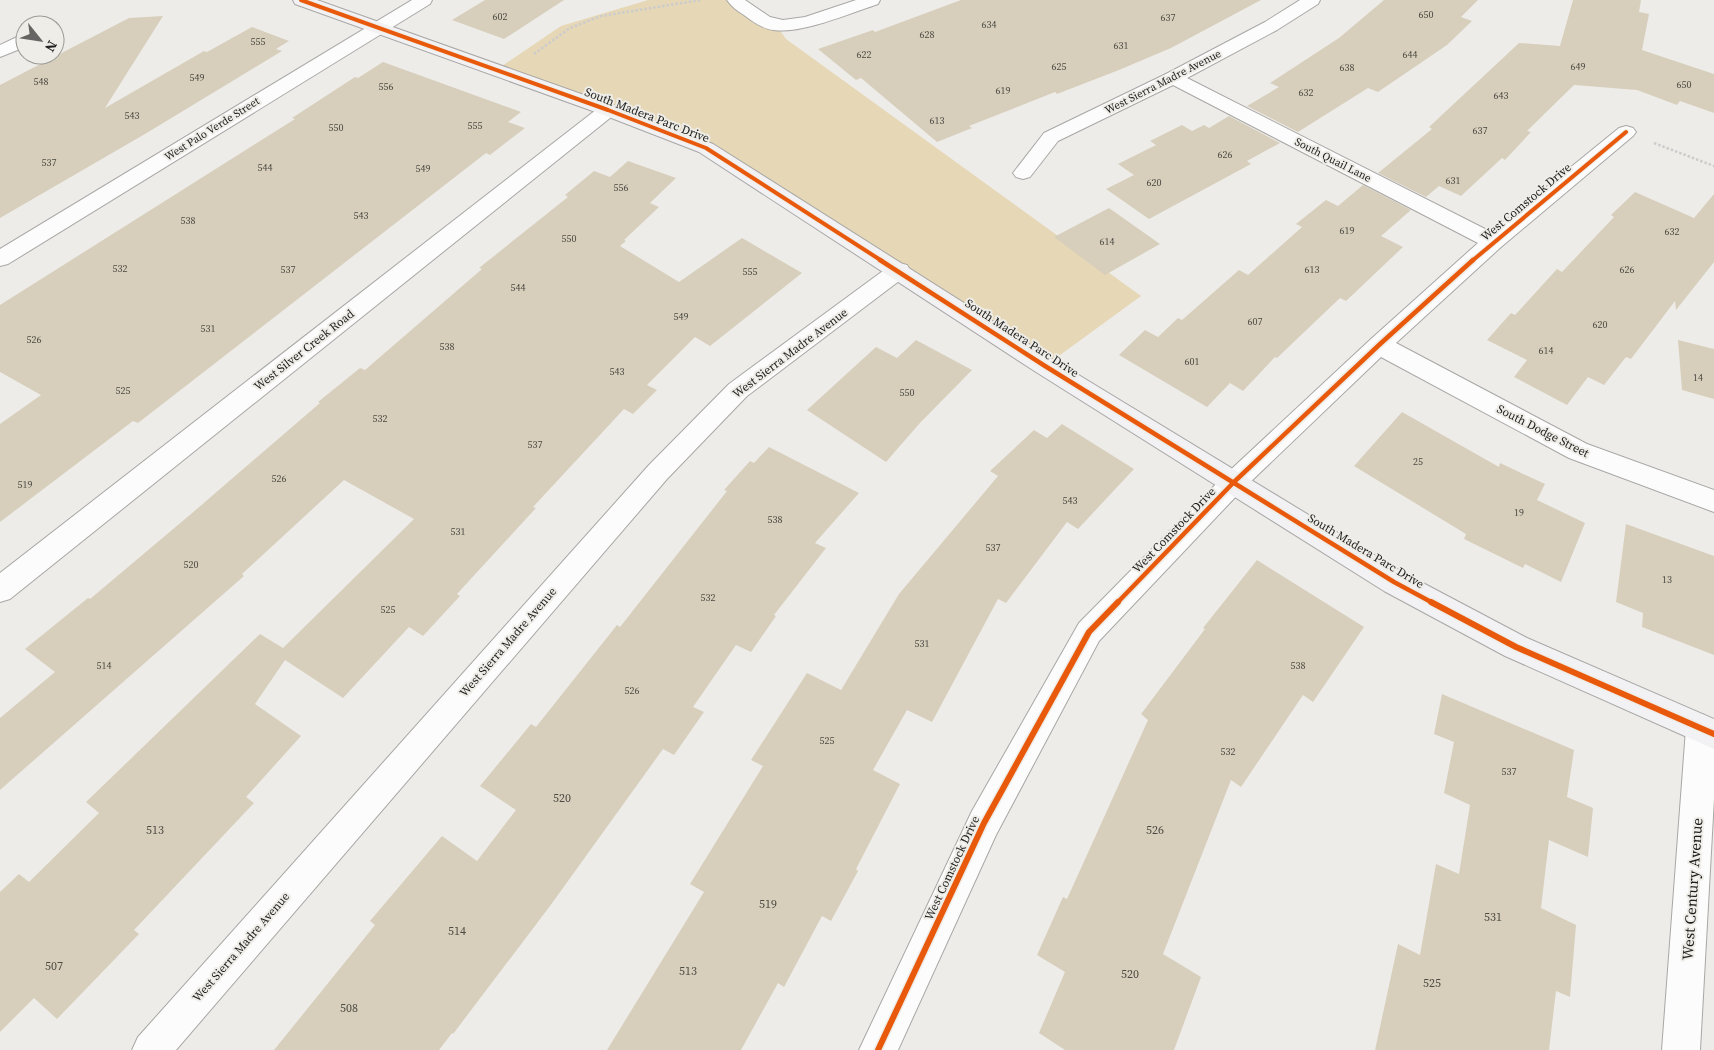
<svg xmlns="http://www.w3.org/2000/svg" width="1714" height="1050" font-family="'Source Serif 4',serif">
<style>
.green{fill:#e6d7b6}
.building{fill:#d7cfbc}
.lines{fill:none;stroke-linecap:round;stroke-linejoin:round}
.street-casing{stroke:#a8a7a5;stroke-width:2}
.secondary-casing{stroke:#a8a7a5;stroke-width:2}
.path{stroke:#ccc;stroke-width:2.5;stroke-dasharray:2.5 2;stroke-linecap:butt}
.street{fill:#fcfcfc;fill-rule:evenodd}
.secondary{fill:#f2f1f3;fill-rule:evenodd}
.cycleway-far2-casing{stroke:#efede8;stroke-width:6}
.cycleway-far1-casing{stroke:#efede8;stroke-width:8}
.cycleway-casing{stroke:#efede8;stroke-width:9}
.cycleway-far2{stroke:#e8590c;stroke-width:4}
.cycleway-far1{stroke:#e8590c;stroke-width:4.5}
.cycleway{stroke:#e8590c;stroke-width:6}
.labels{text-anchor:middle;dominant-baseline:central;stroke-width:4;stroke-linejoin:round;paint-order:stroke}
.number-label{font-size:10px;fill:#4c4a43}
.far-street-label{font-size:11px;fill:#1d1d1b;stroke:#efede8}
.street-label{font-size:12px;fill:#1d1d1b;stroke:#efede8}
.near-number-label{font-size:12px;fill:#4c4a43}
.near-street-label{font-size:15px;fill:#1d1d1b;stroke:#efede8}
</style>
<rect width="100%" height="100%" fill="#eeece9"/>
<path class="green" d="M648 0H735L776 25 786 39 1141 296 1045 366 706 148 496 70 561 26Z"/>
<path class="building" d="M485 0H564L504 39 452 20Z
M961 0H1261L1171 48 1119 70 1057 94 1055 92 969 126 972 128 937 142 861 78 856 80 818 49 873 30 875 32Z
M1384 0H1478L1461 17 1472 21 1447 45 1378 92 1368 88 1298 132 1247 106 1279 87 1270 83 1339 38Z
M1573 0H1641L1639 12 1649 14 1642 50 1714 74V113L1680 101 1677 105 1637 90 1574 85 1527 131 1531 132 1505 160 1502 158 1461 196 1439 186 1426 197 1378 173 1432 129 1429 127 1519 43 1560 46Z
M163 16 105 108 204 51 207 52 252 27 289 41 276 49 282 51 145 134 0 218V85L129 18Z
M383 62 521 112 508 122 525 128 490 155 486 153 138 423 133 421 0 522V424L41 395 0 372V305L295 119 292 118 355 77 358 78Z
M1229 116 1280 143 1247 161 1251 164 1149 219 1106 189 1134 175 1118 164 1156 145 1150 141 1182 125 1192 131 1204 125 1209 128Z
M628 161 676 178 650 203 659 207 624 240 626 241 620 246 679 282 742 238 802 273 710 346 695 337 647 385 657 390 633 414 624 409 533 507 536 508 457 594 460 596 423 636 409 627 343 698 285 660 255 704 301 736 246 797 254 803 134 930 139 934 57 1019 34 998 0 1032V892L19 874 29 882 99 813 86 802 260 634 283 648 414 519 344 480 242 574 244 576 0 790V718L55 672 25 649 88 598 90 599 191 514 320 403 318 402 360 368 365 370 482 269 479 268 568 197 565 195 594 171 610 177Z
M1363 185 1411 210 1381 236 1403 247 1346 301 1340 298 1277 358 1275 357 1243 391 1230 383 1207 407 1119 355 1145 330 1158 337 1178 318 1182 320 1239 270 1248 275 1302 227 1296 224 1326 200 1338 206Z
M1635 192 1694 218 1714 194V262L1676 310 1675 301 1631 359 1626 357 1604 385 1588 377 1567 405 1514 377 1527 360 1487 340 1511 313 1515 315 1557 269 1562 272 1614 217 1611 215Z
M1109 208 1160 244 1105 275 1054 237Z
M916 340 972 370 919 424 886 462 807 410 876 347 897 358Z
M1678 340 1714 349V399L1682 390Z
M1402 412 1499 467 1500 463 1545 484 1537 500 1585 523 1561 582 1525 564 1523 568 1464 539 1466 534 1354 466Z
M1062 424 1134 469 1078 529 1067 522 1006 603 998 599 932 722 907 710 873 770 900 784 856 869 858 871 831 921 822 916 784 987 778 983 741 1050H607L704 892 690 884 763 766 751 760 807 673 841 690 899 594 998 476 990 471 1034 430 1047 438Z
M769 447 859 493 815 543 826 548 774 615 776 616 751 652 736 645 693 707 704 712 674 755 663 749 550 906 453 1034 452 1033 439 1050H274L375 925 370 921 442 836 477 861 516 810 480 786 531 724 536 727 617 625 620 627 727 491 724 490 750 461 754 463Z
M1626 524 1714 556V655L1642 627 1643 613 1616 602Z
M1257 560 1364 627 1313 702 1303 695 1241 787 1231 780 1163 954 1201 977 1174 1050H1065L1039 1033 1065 972 1037 955 1063 897 1067 899 1148 720 1141 714 1205 629 1203 628Z
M1442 694 1574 750 1567 797 1593 808 1588 857 1549 840 1541 908 1576 925 1570 997 1556 991 1549 1050H1375L1398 944 1420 955 1436 864 1459 874 1470 805 1444 793 1454 742 1434 734Z"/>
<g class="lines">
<defs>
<path id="street" d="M412 0H432L430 4 8 264 0 266V249Z
M727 0H745L770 17 783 20 805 17 856 0H880L878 4C851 13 802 34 774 30 763 29 753 22 744 15 737 11 731 6 727 0Z
M1300 0H1320L1318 4 1277 30 1187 78 1491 232 1619 128 1626 126 1633 128 1636 132 1633 136 1501 247 1396 343 1587 444 1714 490V512L1569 458 1381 357 1243 489 1099 641 996 835 898 1050H859L972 811 1079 623 1225 475 1371 339 1478 243 1173 85 1058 141 1030 177 1023 179 1016 177 1013 173 1044 133 1166 74 1265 22Z
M25 36V47L0 57V45L17 37Z
M608 104 615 106 618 110 615 114 10 599 0 602V573L601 106Z
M899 263 907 265 910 270 907 275 747 396 667 479 176 1050H132L138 1037 649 465 729 384 891 265Z
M1702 714 1714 720V798L1700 1050H1662L1686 729 1691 718Z"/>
<path id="secondary" d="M293 0H317L615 106 713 144 1054 360 1404 573 1527 638 1714 719V749L1505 656 1384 591 1036 372 699 152 601 114 295 4Z"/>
</defs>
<use href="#street" class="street-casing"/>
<use href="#secondary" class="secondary-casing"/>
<path class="path" d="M534 54 570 28 601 16 701 0
M1654 143 1714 166"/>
<use href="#street" class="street"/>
<use href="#secondary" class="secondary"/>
<defs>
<path id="cycleway-far2" d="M301 0 608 110 706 148 882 261
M1472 261 1626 132"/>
<path id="cycleway-far1" d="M880 260 1045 366 1394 582 1433 603
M1117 603 1234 482 1379 345 1473 260"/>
<path id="cycleway" d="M1431 602 1516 647 1714 734
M878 1050 984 823 1089 632 1118 602"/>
</defs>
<use href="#cycleway-far2" class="cycleway-far2-casing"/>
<use href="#cycleway-far1" class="cycleway-far1-casing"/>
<use href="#cycleway" class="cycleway-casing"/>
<use href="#cycleway-far2" class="cycleway-far2"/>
<use href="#cycleway-far1" class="cycleway-far1"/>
<use href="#cycleway" class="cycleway"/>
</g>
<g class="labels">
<g class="number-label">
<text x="1426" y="14">650</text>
<text x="500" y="16">602</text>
<text x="1168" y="17">637</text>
<text x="989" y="24">634</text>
<text x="927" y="34">628</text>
<text x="258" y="41">555</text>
<text x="1121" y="45">631</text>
<text x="864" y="54">622</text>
<text x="1410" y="54">644</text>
<text x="1059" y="66">625</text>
<text x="1578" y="66">649</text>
<text x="1347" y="67">638</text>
<text x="197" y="77">549</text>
<text x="41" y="81">548</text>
<text x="1684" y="84">650</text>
<text x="386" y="86">556</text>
<text x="1003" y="90">619</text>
<text x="1306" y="92">632</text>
<text x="1501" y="95">643</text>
<text x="132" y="115">543</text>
<text x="937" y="120">613</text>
<text x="475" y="125">555</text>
<text x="336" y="127">550</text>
<text x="1480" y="130">637</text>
<text x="1225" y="154">626</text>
<text x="49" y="162">537</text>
<text x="265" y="167">544</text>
<text x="423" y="168">549</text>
<text x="1453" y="180">631</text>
<text x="1154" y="182">620</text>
<text x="621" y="187">556</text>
<text x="361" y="215">543</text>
<text x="188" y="220">538</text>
<text x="1347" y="230">619</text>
<text x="1672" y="231">632</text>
<text x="569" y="238">550</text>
<text x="1107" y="241">614</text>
<text x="120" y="268">532</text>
<text x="288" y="269">537</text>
<text x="1312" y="269">613</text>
<text x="1627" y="269">626</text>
<text x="750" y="271">555</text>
<text x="518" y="287">544</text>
<text x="681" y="316">549</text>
<text x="1255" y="321">607</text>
<text x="1600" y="324">620</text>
<text x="208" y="328">531</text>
<text x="34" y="339">526</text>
<text x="447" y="346">538</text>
<text x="1546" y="350">614</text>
<text x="1192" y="361">601</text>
<text x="617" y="371">543</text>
<text x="1698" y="377">14</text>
<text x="123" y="390">525</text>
<text x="907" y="392">550</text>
<text x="380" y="418">532</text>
<text x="535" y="444">537</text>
<text x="1418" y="461">25</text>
<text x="279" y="478">526</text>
<text x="25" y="484">519</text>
<text x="1070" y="500">543</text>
<text x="1519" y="512">19</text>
<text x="775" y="519">538</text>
<text x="458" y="531">531</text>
<text x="993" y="547">537</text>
<text x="191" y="564">520</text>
<text x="1667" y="579">13</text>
<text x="708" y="597">532</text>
<text x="388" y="609">525</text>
<text x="922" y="643">531</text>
<text x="104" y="665">514</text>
<text x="1298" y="665">538</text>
<text x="632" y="690">526</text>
<text x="827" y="740">525</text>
<text x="1228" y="751">532</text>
<text x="1509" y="771">537</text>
</g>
<g class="far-street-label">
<text transform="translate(1163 82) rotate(-27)">West Sierra Madre Avenue</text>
<text transform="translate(212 129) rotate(-32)">West Palo Verde Street</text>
<text transform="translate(1333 160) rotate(27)">South Quail Lane</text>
</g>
<g class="street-label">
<text transform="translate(647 115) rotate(21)">South Madera Parc Drive</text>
<text transform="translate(1526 202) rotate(-40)">West Comstock Drive</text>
<text transform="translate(1022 338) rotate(33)">South Madera Parc Drive</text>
<text transform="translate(304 350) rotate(-38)">West Silver Creek Road</text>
<text transform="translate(790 353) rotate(-37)">West Sierra Madre Avenue</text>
<text transform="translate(1543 431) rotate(27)">South Dodge Street</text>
<text transform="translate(1174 530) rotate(-46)">West Comstock Drive</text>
<text transform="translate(1366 551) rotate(31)">South Madera Parc Drive</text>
<text transform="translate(508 642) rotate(-49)">West Sierra Madre Avenue</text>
<text transform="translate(952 868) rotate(-65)">West Comstock Drive</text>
<text transform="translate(241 947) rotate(-49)">West Sierra Madre Avenue</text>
</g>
<g class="near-number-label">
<text x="562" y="798">520</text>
<text x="155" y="830">513</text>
<text x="1155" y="830">526</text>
<text x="768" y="904">519</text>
<text x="1493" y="917">531</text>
<text x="457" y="931">514</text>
<text x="54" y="966">507</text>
<text x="688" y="971">513</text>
<text x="1130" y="974">520</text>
<text x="1432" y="983">525</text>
<text x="349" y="1008">508</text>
</g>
<g class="near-street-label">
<text transform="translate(1692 889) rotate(-86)">West Century Avenue</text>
</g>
</g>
<g transform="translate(40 40) rotate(120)"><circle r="24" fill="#efede8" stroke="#9b9a96"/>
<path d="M0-4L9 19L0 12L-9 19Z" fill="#666563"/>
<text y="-8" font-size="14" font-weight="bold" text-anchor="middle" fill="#1d1d1b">N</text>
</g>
</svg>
